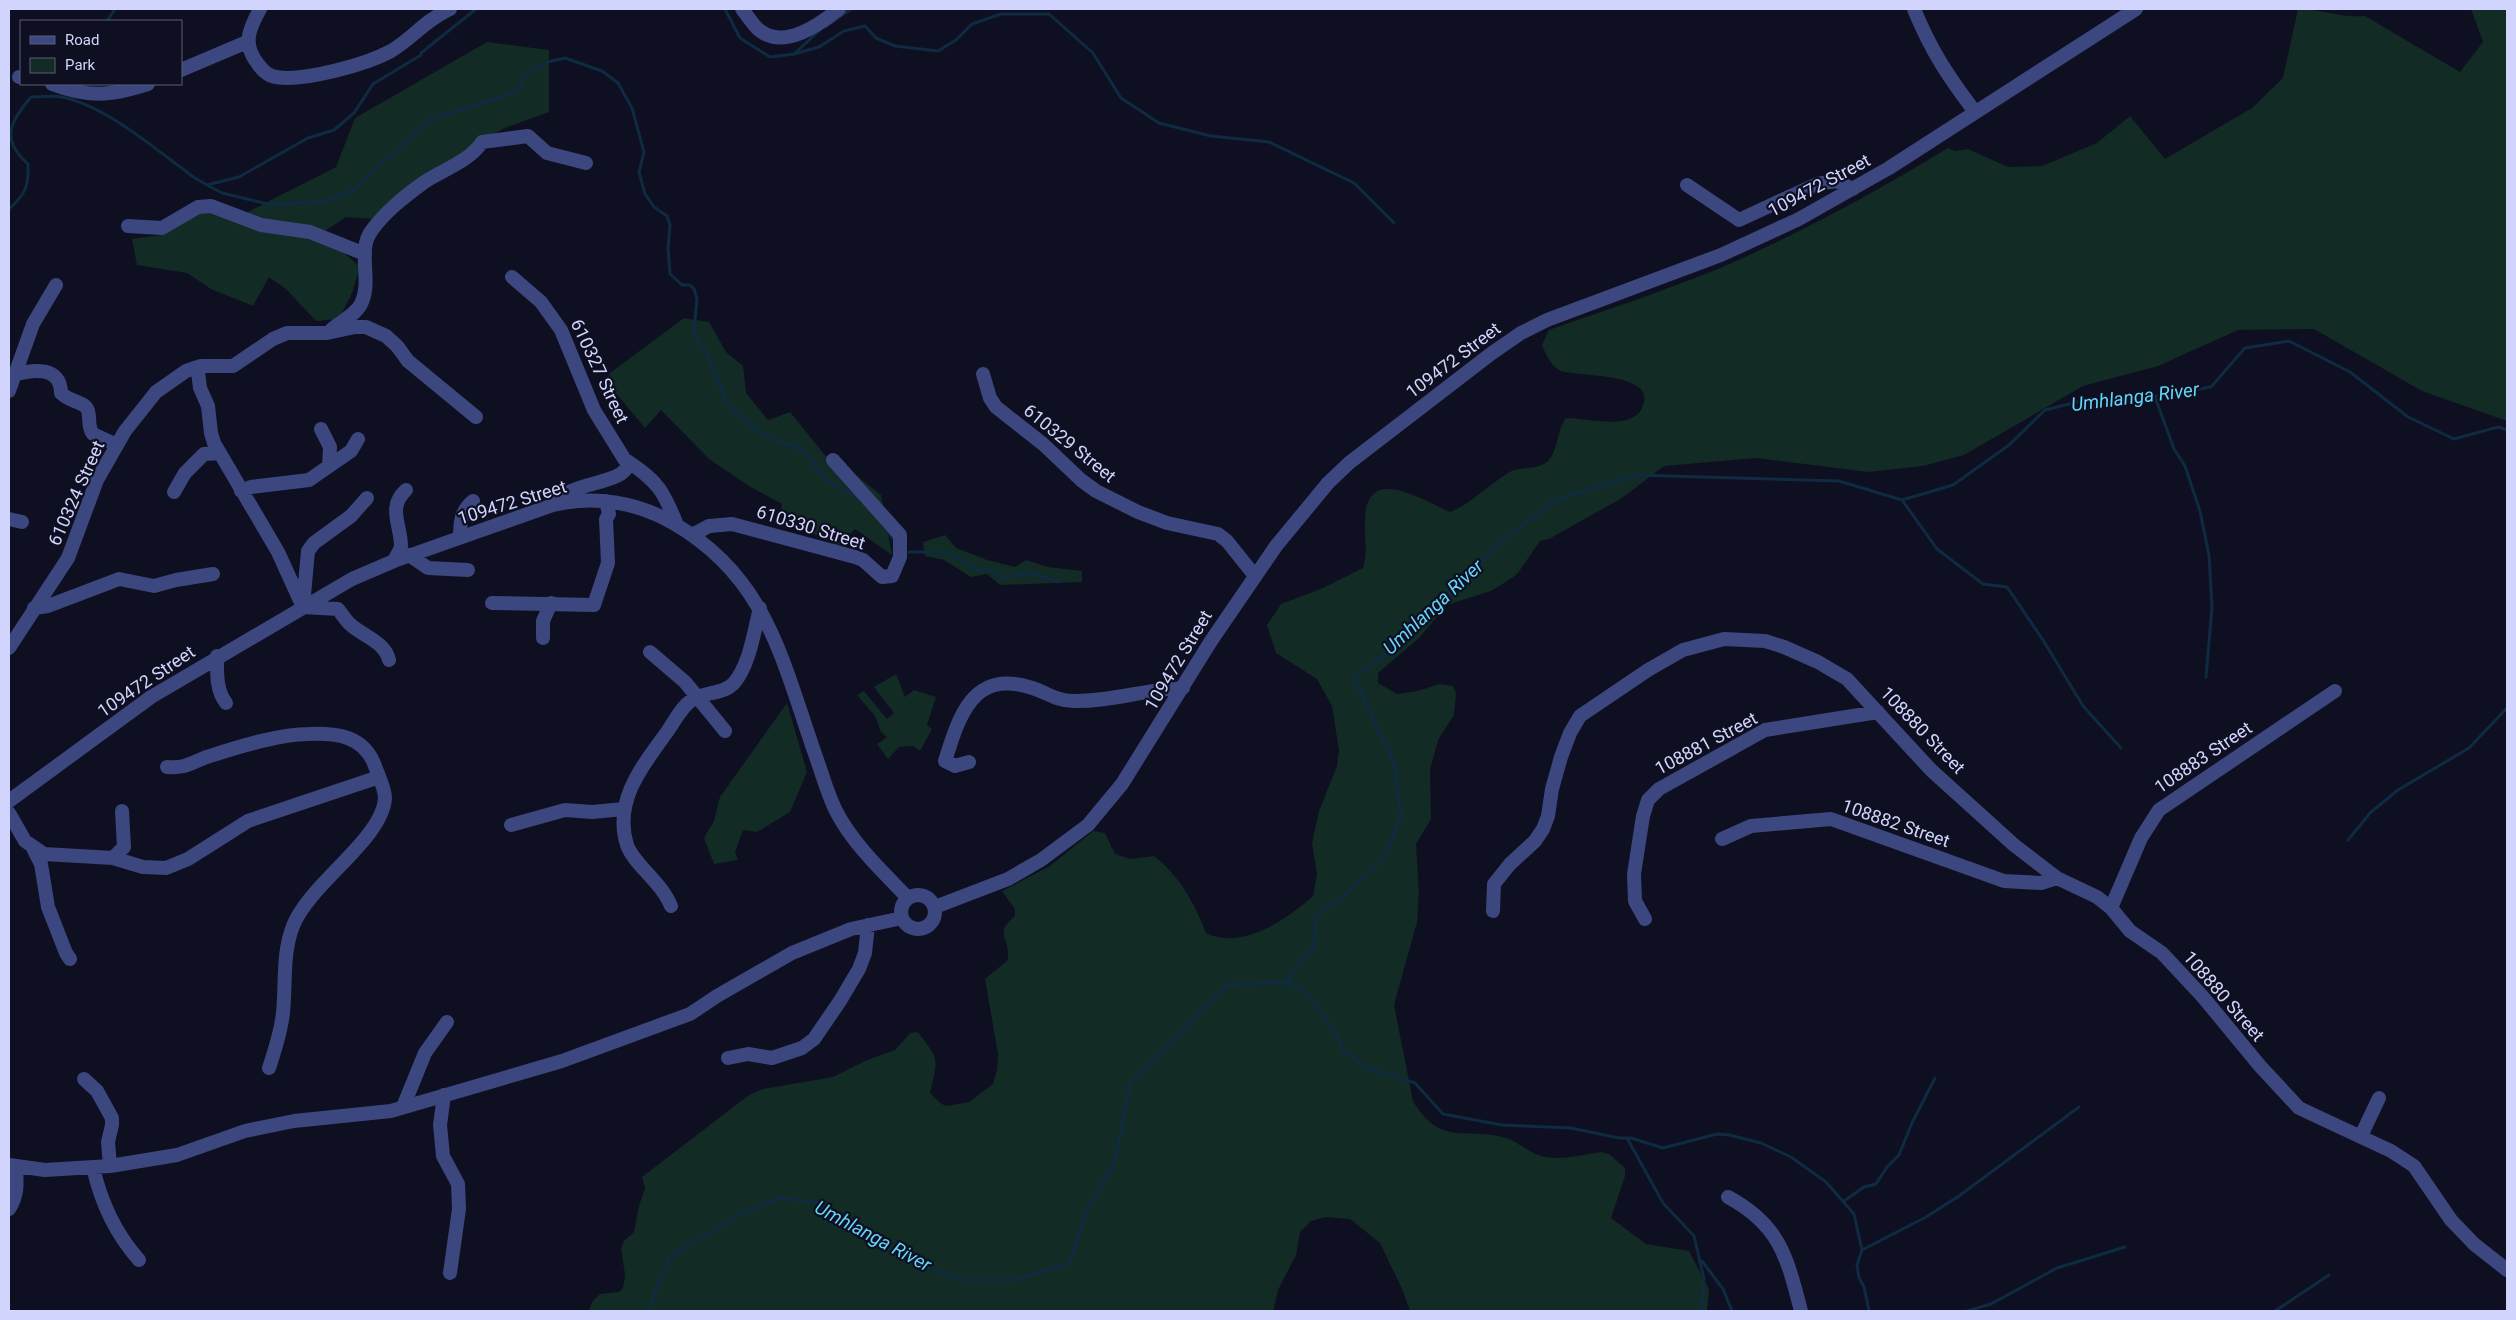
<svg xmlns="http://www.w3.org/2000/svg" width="2516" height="1320" font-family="Roboto,sans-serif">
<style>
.green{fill:#122b25}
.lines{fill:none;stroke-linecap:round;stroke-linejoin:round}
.stream{stroke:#0e2b41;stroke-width:3}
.minor{stroke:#3b477e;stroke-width:14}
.labels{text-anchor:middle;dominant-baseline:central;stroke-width:4.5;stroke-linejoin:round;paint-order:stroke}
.street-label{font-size:18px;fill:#d1d5fd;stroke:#0e0f21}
.water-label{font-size:19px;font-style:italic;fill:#64d4f8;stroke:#0e0f21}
</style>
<rect width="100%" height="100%" fill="#0e0f21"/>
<path class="green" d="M2298 9C2322 9 2340 18 2365 16L2460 72 2483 42 2471 9H2507V421L2422 391 2314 329 2238 330 2158 366 2083 386 1964 455 1923 466 1868 472 1756 458 1664 466 1622 498 1549 539 1540 541 1518 573 1512 578 1491 591 1447 605 1419 638 1378 673V683L1397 694 1418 691 1439 684 1453 686 1456 693 1454 715 1438 740 1430 770 1431 819 1416 844 1419 893 1417 922 1394 1005 1413 1101C1441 1148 1466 1126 1506 1138 1518 1142 1528 1152 1541 1156 1559 1161 1582 1155 1601 1152L1609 1154 1625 1168V1176L1611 1218 1646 1244 1689 1251 1709 1289 1707 1311H1410L1403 1291 1380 1243 1350 1219 1326 1217 1311 1221 1300 1232 1296 1255 1278 1290 1273 1311H589L592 1302 600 1294 619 1292 623 1288 625 1275 621 1248 624 1241 634 1232 639 1206 645 1188 642 1177 749 1095 763 1089 833 1077 867 1060 895 1050 910 1033 918 1032C940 1062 938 1057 930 1093L940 1103 946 1106 969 1102 993 1084 997 1070 998 1054 985 979 1008 960C1010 934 993 935 1015 916V909L1002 891 1050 866 1093 831 1105 833 1115 854 1130 859 1154 856C1179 875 1195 904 1206 933 1244 951 1286 919 1313 896L1317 874 1312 843 1319 811 1337 766 1339 751 1332 706 1317 679 1276 653 1267 625 1281 604 1323 588 1363 568C1368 550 1364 536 1365 518 1367 463 1424 501 1450 512 1471 504 1488 485 1508 473 1519 466 1537 471 1548 461 1559 450 1556 431 1566 418 1587 418 1631 431 1642 408 1660 370 1573 378 1559 370 1550 364 1546 355 1542 345L1549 330C1606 310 1664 291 1720 268 1799 234 1874 193 1948 148L1955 151 1968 149 2008 167 2042 166 2097 143 2130 116 2165 159 2252 108 2283 78Z
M487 42 549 50V112L507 127 474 144 373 219 346 217 325 231 341 250 360 267 352 293 339 319 316 321 286 289 269 277 253 306 211 289 187 273 137 265 132 239 160 235 208 207 238 217 336 167 355 118Z
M684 318 709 322 726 352 743 366 746 393 768 420 790 412 829 460 846 467 881 495 892 555 855 529 838 546 784 519 778 525 782 504 749 486 709 459 661 410 645 428 608 384 610 373Z
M945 535 956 548 987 560 1015 567 1026 560 1048 567 1082 571V582L1000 585 987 574 971 577 944 560 925 556 923 542Z
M896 674 905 697 914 690 936 697 927 725 932 729 920 751 913 746 899 747 888 759 877 744 887 737 881 732 875 716 857 695 864 691 887 719 894 713 874 687Z
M787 703 807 772 790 812 757 832 743 830 735 852 738 860 714 864 704 838 714 821 720 797Z"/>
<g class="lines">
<path class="stream" d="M725 9 740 38 770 57 794 54 820 30
M107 21 115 9
M825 27 851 9
M794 54 819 47 844 31 865 26 876 38 895 46 938 51 956 40 972 24 1001 14H1049L1093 53 1121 98 1159 123 1211 136 1269 142 1354 183 1394 223
M207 185 222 193 272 205 323 201 354 190 428 120 510 94 520 88 526 73 548 62 565 58 602 71 618 83 632 108 644 152 639 172 645 194 654 207 667 216 670 225 668 248 670 274 682 285H690L694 289 697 299 694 329 698 342 707 353 724 397 734 412 760 432 779 442 794 446 807 454 825 479 860 499
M9 209C25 195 29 186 28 164 0 139 10 122 31 97 41 97 53 95 62 97 109 107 157 151 195 178L207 185 239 177 308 138 334 130 354 113 373 84 421 55V53L476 9
M2155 397 2174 449 2185 466 2200 511 2209 555 2212 607 2206 677
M1902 500 1937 549 1983 584 2007 587 2043 640 2083 706 2121 748
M885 528 895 541
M909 552H946L979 570 988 569 1003 577 1032 573 1059 582
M2348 840 2371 812 2398 790 2469 748 2507 708
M1286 982 1300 987 1311 997 1335 1032 1344 1053 1354 1058 1366 1068 1415 1083 1443 1114 1502 1125 1571 1128 1619 1138H1631L1663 1148 1717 1134 1729 1135 1761 1143 1791 1157 1826 1182 1854 1214 1862 1250 1857 1265 1859 1278 1864 1287 1869 1311
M1627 1138 1663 1203 1694 1236 1704 1279 1701 1311
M1844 1201 1864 1187 1876 1184 1887 1167 1899 1155 1912 1123 1935 1078
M1862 1250 1926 1217 1959 1196 2079 1107
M1702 1261 1723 1289 1732 1311
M648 1311 669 1257 740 1214 780 1198 815 1202 887 1247 958 1280H1016L1070 1263 1085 1213 1115 1162 1130 1083 1227 985 1286 982 1298 964 1314 947 1316 916 1349 892 1384 858 1401 816 1394 763 1354 678 1407 638 1503 540 1554 501 1635 475 1839 481 1902 500 1953 485 2009 445 2045 410 2093 398 2132 400 2211 387 2245 348 2289 341 2350 372 2408 417 2454 439 2498 427 2507 430
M1967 1311 1991 1304 2057 1268 2125 1247
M2275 1311 2329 1275"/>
<path class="minor" d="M260 9C249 29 242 44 258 64 262 70 266 74 272 76 298 84 367 64 391 51 413 38 424 21 450 9
M742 9C748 16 752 24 759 30 784 50 819 25 839 9
M1914 9C1931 51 1948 76 1975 112
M181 70 247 42
M19 77H21
M52 84C89 98 110 96 148 84
M1687 185 1739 220 1817 184 1836 181 1853 189
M128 226 162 228 198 207 211 206 261 225 310 232 365 254
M512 277 541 302 561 330 594 410 628 465C621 486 570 480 553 505
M332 329C341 322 356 314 361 304 373 280 356 251 372 230 386 211 404 197 423 183 442 170 469 162 482 142L528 136 547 153 586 163
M194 368 198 372 200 388 208 406 211 433 214 443 278 552 303 607
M983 374 990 398 996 407 1043 444 1081 480 1096 491 1138 512 1167 523 1218 534 1227 541 1255 576
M14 375C33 369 61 366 61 393 69 401 82 402 86 407 92 414 86 425 93 434L117 445
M9 391 33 324 56 285
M321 429 330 447 329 466
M627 461C658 481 664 492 677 525
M241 491 251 487 309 480 351 451 358 439
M174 492 185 473 204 454 220 453
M9 519 22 522
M692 535 709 526 732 524 855 557 863 560 882 577 892 576 900 557V535L833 460
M460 537C460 522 461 511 473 501
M409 555 428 568 468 570
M394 561C396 556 400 551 401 546 401 525 387 507 406 490
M492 603 594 605 608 563 606 519 609 514 606 501
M303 606 308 551 314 543 351 516 367 498
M303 607 338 609C342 614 346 621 351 625 363 636 385 642 389 660
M34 608 48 606 119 579 154 586 176 580 213 574
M543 638V621L551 603
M9 648 68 558 97 480 125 431 156 392 186 371 201 366H233L273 339 287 333H327L355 327H366L386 336 397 346 408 361 476 417
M650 652 685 682 725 731
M217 656C217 673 216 690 226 703
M969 762 955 766 945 761C959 716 973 670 1029 687 1045 691 1055 701 1073 701 1110 702 1146 689 1183 688
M167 767C189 769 194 760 213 755 241 746 280 734 309 734 338 733 364 736 375 766 378 775 385 788 385 798 383 839 309 884 293 926 282 954 286 984 283 1013 281 1031 275 1050 269 1068
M9 801 151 697 352 579 394 561 553 505C594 495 637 502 673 523 767 577 782 660 815 754 822 773 827 793 836 811 853 844 882 871 908 898
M9 813 25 841 44 854 113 858 143 867 166 868 188 859 248 821 379 777
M511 825 565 810 592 812 624 809
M1722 839 1751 826 1831 819 2004 881 2041 883 2057 878
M33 848 41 864 48 907 66 953 70 959
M113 858 124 847 122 811
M901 912a17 17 0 1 1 34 0a17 17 0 1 1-34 0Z
M671 906C661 881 634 865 627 845 613 801 643 765 667 732 675 721 681 707 692 700 705 691 723 695 734 683 750 664 754 631 760 608
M935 907 1008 879 1041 860 1088 825 1122 784 1211 641 1276 546 1328 483 1349 463 1492 353 1521 333 1547 320 1721 255 1799 219 1889 168 2136 9
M2111 908 2141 838 2159 810 2335 691
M1493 911 1494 884 1510 864 1535 841 1543 829 1548 816 1552 789 1561 757 1570 733 1580 716 1648 670 1683 650 1724 639 1765 641 1784 647 1818 662 1847 679 1931 770 2014 845 2057 878 2097 897 2111 908 2130 931 2162 953 2203 997 2260 1066 2299 1108 2391 1151 2414 1166 2451 1220 2474 1244 2507 1270
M1645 919 1635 901 1634 874 1643 816 1648 800 1659 789 1765 730 1878 712
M728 1058 748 1054 772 1058 802 1048 814 1039 840 1001 859 969 865 953 868 925
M84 1079 97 1091 112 1118V1125L108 1142 110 1166
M444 1095 440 1125 443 1156 458 1184 459 1209 450 1273
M403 1107 425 1053 447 1022
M2361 1136 2379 1098
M9 1165 45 1170 110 1166 177 1155 245 1131 294 1121 391 1111 562 1061 690 1014 717 996 792 953 851 929 902 918
M93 1167C101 1203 115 1233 139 1260
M1728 1197C1780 1225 1787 1257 1801 1311
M9 1209C18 1196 17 1183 16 1167"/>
</g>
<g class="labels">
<g class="street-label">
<text transform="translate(1819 185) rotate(-28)">109472 Street</text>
<text transform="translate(1453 360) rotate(-37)">109472 Street</text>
<text transform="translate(600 371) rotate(65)">610327 Street</text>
<text transform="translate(1070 443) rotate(39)">610329 Street</text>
<text transform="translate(76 493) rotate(-66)">610324 Street</text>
<text transform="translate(512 502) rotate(-17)">109472 Street</text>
<text transform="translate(811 527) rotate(17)">610330 Street</text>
<text transform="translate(1178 660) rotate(-59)">109472 Street</text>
<text transform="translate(146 681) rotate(-34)">109472 Street</text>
<text transform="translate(1923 730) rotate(46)">108880 Street</text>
<text transform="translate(1706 743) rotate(-28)">108881 Street</text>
<text transform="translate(2203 757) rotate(-34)">108883 Street</text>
<text transform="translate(1896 823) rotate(19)">108882 Street</text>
<text transform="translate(2224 996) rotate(49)">108880 Street</text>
</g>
<g class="water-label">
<text transform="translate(2135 397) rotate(-7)">Umhlanga River</text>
<text transform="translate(1433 607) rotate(-43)">Umhlanga River</text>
<text transform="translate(873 1236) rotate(28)">Umhlanga River</text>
</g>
</g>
<rect width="2516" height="1320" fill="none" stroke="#d1d5fd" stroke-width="20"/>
<rect x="20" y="20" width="162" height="65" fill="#0e0f21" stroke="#5c5e79"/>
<rect x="30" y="36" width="25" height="8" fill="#3b477e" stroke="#5c5e79"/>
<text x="65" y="45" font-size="15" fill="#d1d5fd">Road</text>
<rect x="30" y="58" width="25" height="15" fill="#122b25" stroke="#5c5e79"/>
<text x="65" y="70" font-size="15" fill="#d1d5fd">Park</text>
</svg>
